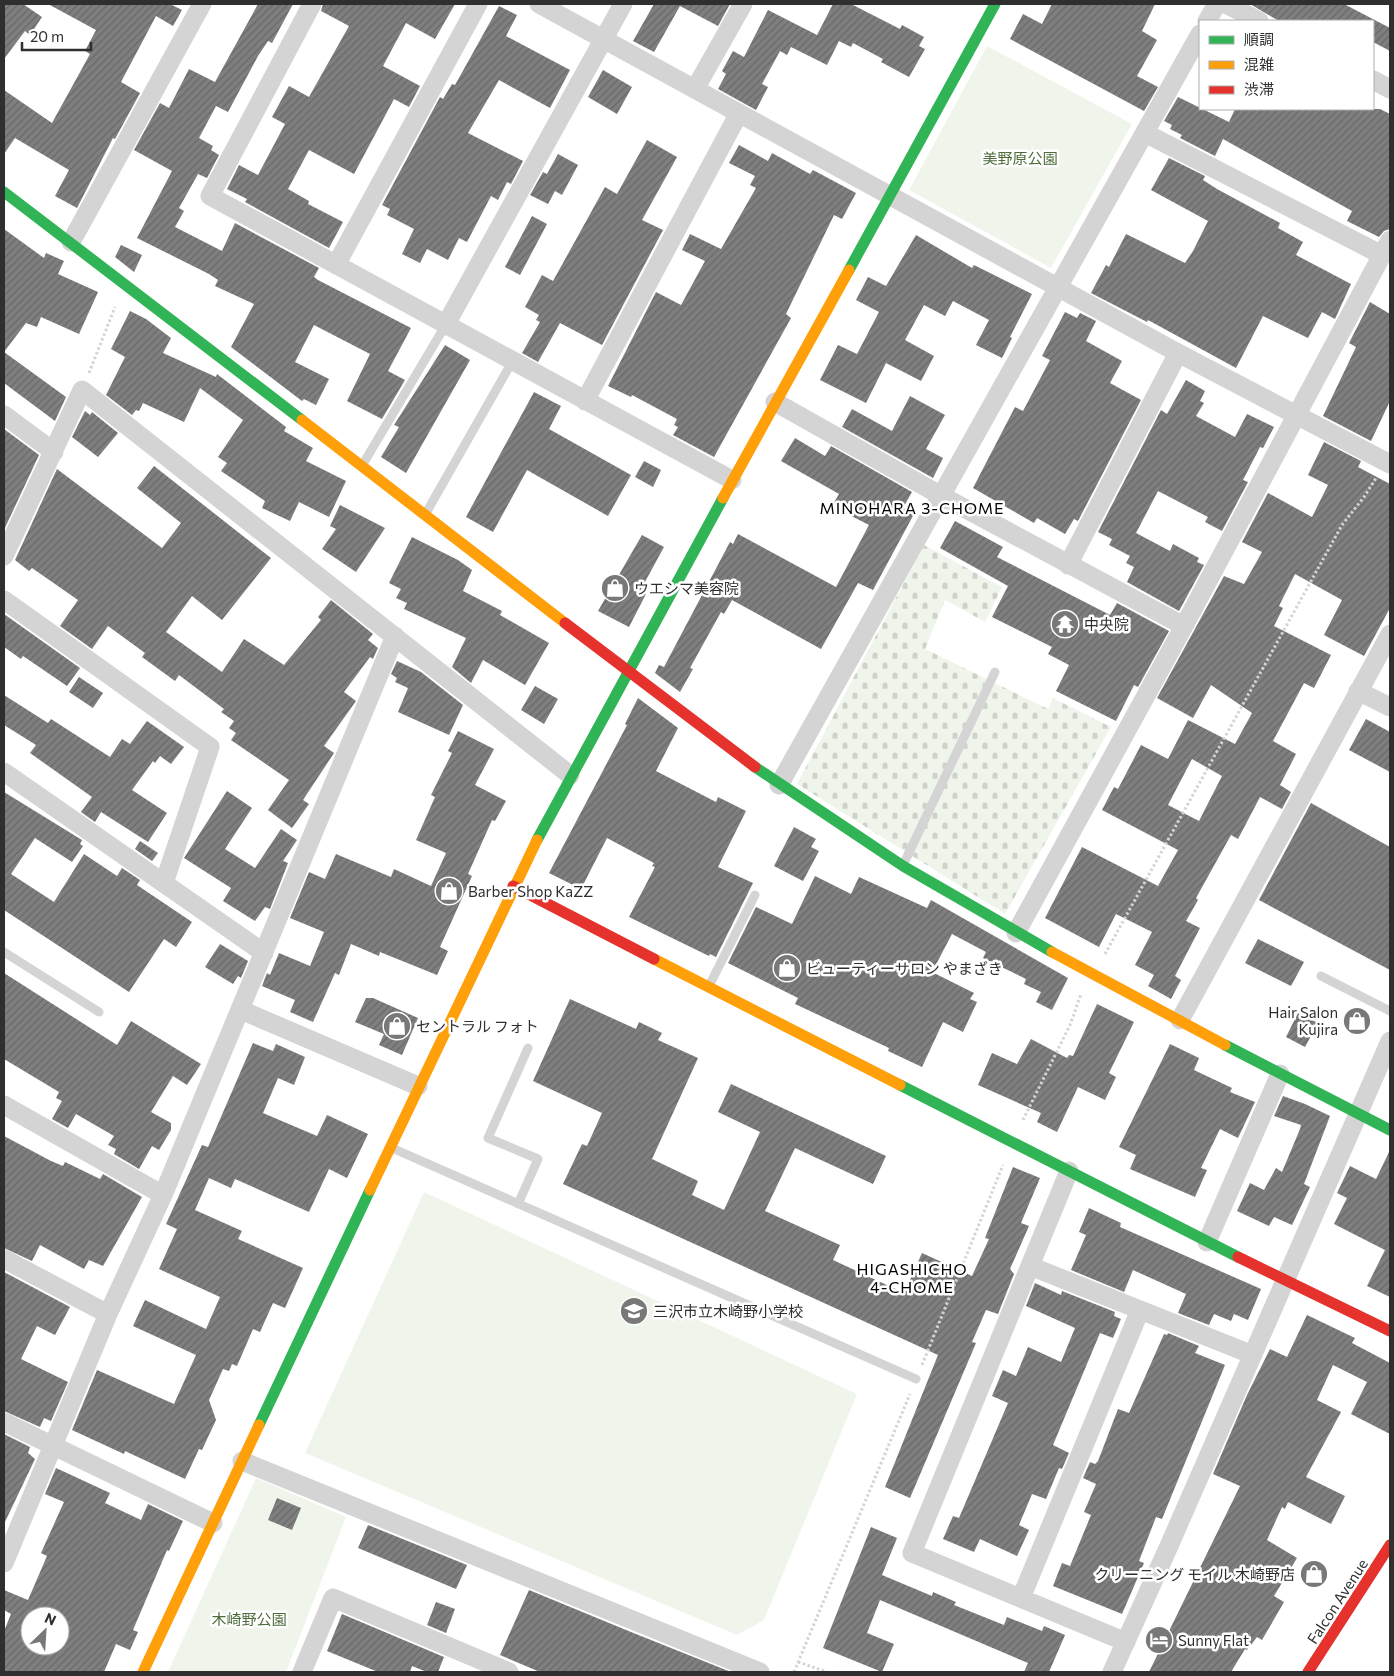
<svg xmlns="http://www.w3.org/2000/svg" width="1394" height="1676" font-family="Commissioner,'Noto Sans JP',sans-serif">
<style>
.green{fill:#f0f5ec}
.cemetery{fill:url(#cemetery-stones)}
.building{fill:url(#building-hatch);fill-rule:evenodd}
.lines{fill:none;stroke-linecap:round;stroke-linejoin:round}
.path{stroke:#d4d4d4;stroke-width:3;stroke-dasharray:2.5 2.5;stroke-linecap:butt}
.lane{stroke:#d4d4d4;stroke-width:9}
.street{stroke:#d4d4d4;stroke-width:19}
.fast{stroke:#30b455;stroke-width:11}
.slow{stroke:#ff9f0a;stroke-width:11}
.jam{stroke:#e5322d;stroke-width:11}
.labels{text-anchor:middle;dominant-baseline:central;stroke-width:5;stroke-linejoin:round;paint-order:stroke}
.park-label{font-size:15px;fill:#4d6c3a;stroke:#fff}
.poi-label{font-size:15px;fill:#2f2f2f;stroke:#fff;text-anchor:start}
.street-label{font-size:15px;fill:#2f2f2f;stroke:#fff}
.neighbourhood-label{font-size:16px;letter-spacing:1px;fill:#000;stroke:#fff}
</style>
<defs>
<pattern id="cemetery-stones" width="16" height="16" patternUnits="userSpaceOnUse" patternTransform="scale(1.25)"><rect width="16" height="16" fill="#f0f5ec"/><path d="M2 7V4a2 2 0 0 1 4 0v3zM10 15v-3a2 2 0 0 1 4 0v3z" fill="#ced2cb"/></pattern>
<pattern id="building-hatch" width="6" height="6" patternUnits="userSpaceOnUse" patternTransform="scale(1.25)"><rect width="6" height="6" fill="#7f7f7f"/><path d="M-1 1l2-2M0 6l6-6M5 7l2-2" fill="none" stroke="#686868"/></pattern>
</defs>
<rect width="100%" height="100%" fill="#fff"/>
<path class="green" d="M987 46 1132 124 1051 268 909 190Z
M424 1192 857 1394 764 1620 737 1635 305 1453Z
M256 1478 346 1517 286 1672H168Z"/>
<path class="cemetery" d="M924 545 1002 587 985 622 945 600 925 649 1048 709 1053 698 1111 727 1005 914 797 784Z"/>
<path class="building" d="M4 4H23L42 17 30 35 25 31 4 59Z
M48 4H170L182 10 173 26 156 16 121 82 140 93 115 139 113 138 77 208 55 196 69 170 15 138 4 154V90L52 123 90 54 85 51 96 30Z
M258 4H293L272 43 268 41 258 56 228 112 216 106 199 138 213 146 211 150 219 155 207 178 198 174 179 208 184 211 175 227 222 251 235 223 319 268 314 277 318 280 411 328 388 371 405 380 382 419 347 401 370 354 314 325 295 362 329 379 316 405 304 399 302 401 231 347 254 304 215 286 218 280 209 274 137 238 172 171 134 150 160 103 169 108 189 69 215 82Z
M323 4H455L435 39 406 23 383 66 420 86 409 107 394 99 354 174 309 150 288 189 309 201 308 204 343 222 329 248 245 202 247 199 227 189 239 165 258 175 285 124 272 117 289 86 309 97 349 26 321 11Z
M654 4H730L718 26 680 6 654 52 633 41Z
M833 4H851L900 29 902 25 924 37 919 46 925 49 909 77 881 62 883 59 853 43 851 47 839 41 827 65 791 47 787 55 780 51 762 84 768 87 756 110 718 89 726 74 722 71 733 51 744 57 768 10 817 35Z
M1052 4H1155L1142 31 1157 40 1137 76 1158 87 1144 111 1010 39 1023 14 1042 24Z
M1250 4H1344L1390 28V51L1373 42V21H1279Z
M499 6 517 15 506 36 570 70 550 108 499 80 468 133 523 161 511 184 507 182 498 200 491 196 467 242 459 238 448 260 427 249 420 263 402 254 414 229 387 215 390 209 382 205 440 97 443 99 452 84 455 85Z
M603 70 632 87 617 114 588 97Z
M1178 97 1229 122 1235 109H1380L1390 114V229L1384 231 1379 237 1347 221 1352 211 1223 139 1215 156 1180 138 1182 135 1170 129 1172 125 1164 121Z
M647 140 677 157 642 220 663 230 602 345 560 323 538 362 522 353 540 322 536 320 539 315 525 307 542 275 553 281 605 187 617 194Z
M739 145 768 161 772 153 810 174 813 170 856 193 842 219 834 215 786 314 791 318 714 457 673 435 678 427 674 425 677 419 632 395 631 397 608 386 656 292 681 305 705 261 682 250 690 234 721 249 756 188 750 185 755 176 729 163Z
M558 154 578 165 562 195 555 191 548 204 530 195 543 172 547 174Z
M1169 158 1205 176 1203 180 1217 189 1280 223 1278 228 1303 242 1296 255 1351 284 1335 319 1322 312 1308 338 1263 316 1236 368 1148 320 1147 322 1091 293 1106 265 1109 267 1126 234 1185 263 1193 251 1208 221 1151 190Z
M532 216 547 224 520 275 505 267Z
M4 229 44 258 46 253 64 261 58 274 98 292 79 334 41 317 37 327 26 323 4 352Z
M916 235 972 268 974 265 1032 294 1010 337 1012 338 1002 358 976 345 989 320 953 301 945 316 924 305 905 340 934 356 921 381 886 363 866 403 820 380 838 345 857 354 879 312 856 300 868 277 886 286Z
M121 245 142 255 134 272 115 257Z
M1370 302 1390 314V401L1371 441 1323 416 1356 347 1349 343Z
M130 311 146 319 171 338 163 353 216 377 217 374 286 427 284 431 313 448 306 461 346 481 329 517 299 502 290 521 262 508 265 501 221 471 227 463 218 457 243 420 200 388 184 422 143 403 139 411 136 410 132 415 106 395 125 357 111 349Z
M1065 312 1077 318 1080 313 1096 321 1086 341 1122 361 1110 383 1141 400 1078 521 1074 519 1065 534 1037 518 1034 523 973 488 1015 407 1023 411 1050 360 1042 356Z
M445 345 470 360 406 473 381 457 399 427 394 425Z
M4 352 66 397 55 421 4 383Z
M1186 380 1205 391 1200 401 1204 403 1196 416 1235 437 1247 414 1274 427 1263 448 1260 447 1243 480 1248 482 1222 531 1205 522 1208 517 1158 491 1136 533 1170 551 1173 544 1199 558 1197 562 1204 565 1179 611 1127 582 1134 567 1126 563 1130 556 1109 545 1112 539 1098 532 1161 410 1167 414Z
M534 392 561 406 549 429 631 475 608 516 527 470 493 532 466 517Z
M910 396 945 415 926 449 943 458 933 478 842 427 852 409 892 431Z
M85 411 90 415 92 412 118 433 98 457 72 437Z
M4 429 39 455 4 530Z
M795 438 825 456 831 446 912 492 903 508 914 514 873 590 858 583 821 649 732 600 724 614 721 612 690 668 693 669 680 692 655 673 659 665 664 667 730 542 733 544 738 534 836 587 869 525 832 506 839 494 781 461Z
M1324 442 1361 461 1358 467 1390 484V608L1364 656 1324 635 1342 600 1295 574 1279 606 1283 608 1274 626 1331 655 1314 688 1304 683 1273 741 1296 754 1280 785 1291 792 1282 809 1260 797 1238 839 1231 835 1196 898 1198 900 1186 921 1200 928 1175 976 1181 980 1171 999 1148 986 1154 975 1135 965 1152 932 1116 914 1099 947 1045 918 1082 847 1158 886 1178 850 1102 810 1114 787 1118 789 1141 745 1168 759 1188 720 1235 744 1252 713 1211 685 1193 718 1157 698 1224 576 1244 584 1262 552 1242 542 1268 493 1312 517 1328 485 1308 475ZM1192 759 1222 776 1199 821 1168 805Z
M644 461 661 470 653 487 635 477Z
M154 466 271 558 222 620 192 596 166 632 222 672 244 639 284 665 321 620 318 617 331 600 373 634 368 640 378 648 376 652 373 659 370 657 344 692 356 701 324 746 334 753 303 800 309 804 292 828 268 810 289 780 231 740 236 733 229 728 234 721 221 712 224 709 179 675 175 681 142 657 145 653 108 626 92 649 60 626 78 600 32 568 29 571 15 560 57 469 162 548 181 523 137 488Z
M340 505 385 528 356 572 322 549 336 529 330 526Z
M955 521 1003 547 997 557 1110 615 1117 603 1169 631 1138 687 1134 685 1116 721 1056 691 1069 665 1048 654 1052 647 992 617 1008 586 940 548Z
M642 535 664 547 640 591 646 594 629 627 598 611Z
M412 537 458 560 472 570 463 591 502 611 500 615 549 643 525 685 483 660 471 683 452 667 466 638 404 609 407 603 396 598 401 589 389 583Z
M4 614 80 668 67 686 23 656 21 659 4 647Z
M397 661 421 672 463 705 449 735 398 712 408 688 395 682 397 678 391 674Z
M79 677 103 693 93 708 69 692Z
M535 686 558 699 544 724 521 710Z
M4 695 48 723 51 719 110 757 122 739 130 744 147 721 184 747 171 764 160 756 155 763 153 761 132 790 167 813 148 842 101 812 95 822 81 812 92 797 30 753 36 745 4 725Z
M638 698 678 728 656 771 716 802 718 797 746 811 718 867 753 883 716 957 710 954 709 956 629 917 655 867 652 866 654 863 607 838 581 889 549 873 627 725 625 724Z
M1366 719 1390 732V772L1349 750Z
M458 731 494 749 475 785 506 801 495 821 492 820 468 874 472 876 440 947 448 951 437 975 380 952 379 956 351 944 339 975 335 973 313 1022 290 1012 295 1000 262 986 267 973 270 975 279 953 310 966 324 932 290 918 309 872 325 879 336 854 391 877 394 869 431 886 446 853 416 840 435 797 431 795 452 753 448 751Z
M227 791 252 808 225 849 255 868 281 829 297 840 283 861 288 863 270 909 265 907 255 921 223 901 231 888 184 858Z
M4 792 82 840 80 844 83 846 72 862 35 838 11 874 54 902 84 854 117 876 122 868 140 880 137 885 192 922 176 947 164 939 129 992 4 910Z
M1311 803 1390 847V970L1259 900Z
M794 827 816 839 811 847 819 851 803 881 774 866Z
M140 841 158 853 152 861 135 849Z
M815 876 851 894 859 877 927 908 931 900 1068 978 1052 1010 1036 1002 1041 992 1024 984 1026 979 983 958 986 952 952 934 932 972 974 993 970 999 977 1002 963 1032 943 1022 922 1067 888 1051 889 1048 795 1004 798 998 728 963 756 907 792 924Z
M1258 939 1304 962 1291 986 1245 963Z
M220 944 248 961 241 978 238 976 233 984 205 967Z
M4 973 117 1045 131 1021 201 1064 187 1085 173 1076 151 1112 171 1123V1130L159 1150 152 1146 139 1169 114 1154 116 1149 108 1145 114 1136 76 1114 68 1128 52 1119 62 1101 56 1098 59 1092 4 1059Z
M366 998H373L418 1018 402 1055 379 1045 384 1034 355 1022Z
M570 999 636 1029 639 1022 662 1033 658 1040 698 1058 652 1159 698 1181 692 1195 724 1210 760 1132 718 1112 731 1084 886 1156 873 1184 795 1148 765 1211 840 1245 833 1260 904 1293 922 1253 972 1276 989 1239 985 1238 1013 1167 1040 1178 1021 1223 1029 1226 1010 1269 1014 1274 998 1314 986 1310 972 1342 976 1343 910 1498 885 1487 938 1355 563 1184 582 1144 587 1146 602 1113 533 1081Z
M1097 1004 1134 1022 1109 1073 1116 1077 1105 1100 1078 1087 1057 1132 1037 1122 1041 1113 978 1085 992 1053 1017 1064 1031 1039 1067 1058 1069 1055 1073 1056Z
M1298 1013 1318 1023 1305 1047 1286 1037Z
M253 1043 273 1051 276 1044 305 1057 294 1085 278 1078 263 1113 317 1136 327 1115 368 1134 347 1178 329 1169 309 1212 235 1179 231 1188 209 1178 195 1210 242 1231 238 1239 303 1268 285 1308 273 1303 260 1332 253 1329 237 1366 232 1364 229 1371 223 1369 209 1400 216 1420 202 1450 199 1449 185 1479 125 1451 124 1454 72 1430 97 1370 174 1404 196 1355 133 1326 145 1300 206 1329 220 1297 159 1269 177 1229 166 1224 202 1145 208 1147Z
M1170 1044 1199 1058 1194 1070 1232 1088 1230 1092 1255 1102 1238 1138 1220 1129 1201 1168 1207 1170 1195 1197 1130 1169 1136 1155 1119 1147Z
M1283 1096 1305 1104 1330 1116 1304 1184 1310 1187 1292 1225 1274 1217 1269 1226 1237 1211 1250 1183 1264 1190 1276 1168 1282 1172 1300 1129 1301 1125 1274 1116Z
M4 1136 51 1161 63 1166 65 1162 100 1179 103 1174 142 1197 103 1266 89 1260 84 1269 40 1245 32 1261 4 1248Z
M1390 1150V1297L1367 1286 1385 1250 1334 1224 1347 1198 1337 1193 1350 1166 1376 1179Z
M1089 1208 1121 1223 1120 1227 1261 1289 1248 1320 1234 1314 1231 1321 1214 1314 1209 1325 1178 1313 1186 1294 1133 1270 1124 1292 1071 1270 1086 1235 1079 1232Z
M4 1272 70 1307 55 1335 37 1326 21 1359 68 1382 51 1421 44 1418 40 1427 4 1411Z
M1035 1283 1061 1295 1062 1291 1115 1312 1114 1316 1121 1319 1113 1338 1100 1333 1053 1445 1069 1453 1062 1469 1059 1468 1046 1499 1032 1494 1019 1525 1029 1530 1017 1556 980 1539 974 1552 943 1539 953 1516 959 1518 1008 1403 992 1396 1003 1370 1016 1376 1028 1347 1061 1362 1075 1328 1026 1306Z
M1307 1315 1355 1338 1352 1343 1390 1363V1434L1351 1414 1367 1382 1333 1365 1317 1400 1341 1412 1306 1477 1345 1496 1331 1524 1288 1502 1285 1509 1282 1507 1267 1540 1297 1558 1274 1596 1284 1602 1262 1640 1257 1637 1247 1650 1245 1649 1231 1672H1149L1240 1486 1213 1474 1247 1395 1270 1349 1287 1357Z
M1168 1333 1199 1346 1195 1353 1225 1365 1162 1519 1156 1517 1139 1561 1144 1563 1122 1614 1053 1586 1062 1563 1070 1566 1091 1515 1084 1512 1096 1484 1083 1478 1090 1462 1095 1464 1098 1461 1118 1409 1129 1413 1164 1334 1167 1335Z
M4 1434 30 1447 28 1453 35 1459 4 1524Z
M56 1468 110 1493 105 1503 141 1520 148 1504 183 1521 169 1551 167 1550 133 1630 138 1632 130 1650 116 1644 104 1672H4V1631L11 1614 4 1610V1590L28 1600 47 1556 41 1553 64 1502 45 1494ZM30 1616H60V1646H30Z
M277 1498 301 1508 292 1530 268 1520Z
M368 1525 467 1565 456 1589 358 1548Z
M871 1527 897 1538 882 1575 932 1596 933 1592 956 1602 954 1605 1004 1625 1007 1617 1042 1631 1044 1626 1065 1635 1049 1672H1024L1028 1663 880 1600 867 1633 894 1644 882 1672 823 1648Z
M529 1590 631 1632 731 1672H540L500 1655Z
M436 1602 455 1609 446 1633 427 1625Z
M342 1614 444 1657 438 1672H427L412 1666 410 1672H378L327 1651Z"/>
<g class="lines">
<path class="path" d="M89 373 115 307
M1105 954 1342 525 1364 497 1376 478
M1023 1120 1070 1025 1081 994
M922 1365 1003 1165
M798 1662 827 1672
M794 1672 910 1394"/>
<path class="lane" d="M363 464 445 326
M426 513 512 362
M904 863 995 672
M4 952 99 1012
M1321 976 1390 1011
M710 984 755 895
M392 1148 916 1379
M518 1204 538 1159 488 1138 528 1048"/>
<path class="street" d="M312 4 210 196 732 480
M539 4 1178 353 1390 464
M1226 4 1259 21
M1207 21 1217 4
M1373 80 1390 89
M695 89 743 4
M1145 133 1382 255
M71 242 202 4
M336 265 478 4
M445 326 623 4
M585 401 739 113
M775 402 940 495 1184 626
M4 415 54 452
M4 556 82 390 570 775
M1068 565 1178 353
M4 600 210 747 164 883
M1358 691 1390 707
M4 772 264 953
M779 785 1200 34
M1016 933 1184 626 1390 240
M241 1010 418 1086
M1180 1020 1390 634
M4 1105 163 1195
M1069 1171 912 1553 1126 1642
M1207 1242 1280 1074
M4 1259 108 1314
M1030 1266 1253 1355
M4 1422 213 1523
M242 1461 760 1672
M4 1563 108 1314 163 1195 395 636
M1021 1598 1140 1310
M302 1672 333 1598 509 1672
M1112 1672 1169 1546 1390 1041"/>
<path class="fast" d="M4 192 302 420
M849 270 995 4
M755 767 903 866 1052 952
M537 840 723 498
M1225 1045 1390 1130
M900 1085 1238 1257
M259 1425 370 1190"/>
<path class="slow" d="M302 420 565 623
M723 498 849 270
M1052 952 1225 1045
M654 959 900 1085
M370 1190 537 840
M143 1672 259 1425"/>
<path class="jam" d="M565 623 755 767
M513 886 654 959
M1238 1257 1390 1331
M1308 1672 1390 1545"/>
</g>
<defs>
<symbol id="shop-disc" viewBox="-11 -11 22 22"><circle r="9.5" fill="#787878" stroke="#fff"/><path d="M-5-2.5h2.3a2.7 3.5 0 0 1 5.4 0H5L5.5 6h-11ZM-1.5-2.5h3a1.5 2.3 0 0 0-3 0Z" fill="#fff"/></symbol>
<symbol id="temple-disc" viewBox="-11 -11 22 22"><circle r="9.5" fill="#787878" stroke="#fff"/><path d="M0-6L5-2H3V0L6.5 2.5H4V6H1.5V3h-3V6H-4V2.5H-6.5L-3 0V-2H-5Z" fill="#fff"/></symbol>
<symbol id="school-disc" viewBox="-11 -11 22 22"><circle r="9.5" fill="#787878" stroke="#fff"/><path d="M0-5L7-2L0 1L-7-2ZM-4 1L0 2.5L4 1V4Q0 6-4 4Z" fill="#fff"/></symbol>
<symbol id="hotel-disc" viewBox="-11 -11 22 22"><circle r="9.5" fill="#787878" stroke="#fff"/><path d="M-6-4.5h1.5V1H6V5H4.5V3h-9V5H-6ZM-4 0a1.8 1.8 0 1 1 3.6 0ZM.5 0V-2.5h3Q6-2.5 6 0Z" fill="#fff"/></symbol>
</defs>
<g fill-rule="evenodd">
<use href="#shop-disc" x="599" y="572" width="32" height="32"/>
<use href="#temple-disc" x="1049" y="608" width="32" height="32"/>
<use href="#shop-disc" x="433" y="875" width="32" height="32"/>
<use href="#shop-disc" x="771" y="952" width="32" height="32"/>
<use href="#shop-disc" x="1341" y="1005" width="32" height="32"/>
<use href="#shop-disc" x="381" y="1010" width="32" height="32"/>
<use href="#school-disc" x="618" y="1295" width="32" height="32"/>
<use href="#shop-disc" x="1298" y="1558" width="32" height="32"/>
<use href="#hotel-disc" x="1143" y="1624" width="32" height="32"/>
</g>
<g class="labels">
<g class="park-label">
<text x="1020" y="158">美野原公園</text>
<text x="249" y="1619">木崎野公園</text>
</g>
<g class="poi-label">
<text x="634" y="588">ウエシマ美容院</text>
<text x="1084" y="624">中央院</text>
<text x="468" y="891">Barber Shop KaZZ</text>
<text x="806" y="968">ビューティーサロン やまざき</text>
<text x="1338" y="1012" text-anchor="end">Hair Salon<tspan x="1338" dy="17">Kujira</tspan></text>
<text x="416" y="1026">セントラル フォト</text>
<text x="653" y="1311">三沢市立木崎野小学校</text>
<text x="1295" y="1574" text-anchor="end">クリーニング モイル 木崎野店</text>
<text x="1178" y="1640">Sunny Flat</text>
</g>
<g class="street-label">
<text transform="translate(1337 1601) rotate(-57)">Falcon Avenue</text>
</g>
<g class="neighbourhood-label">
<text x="912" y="507">MINOHARA 3-CHOME</text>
<text x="912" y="1268">HIGASHICHO<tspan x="912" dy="18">4-CHOME</tspan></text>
</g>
</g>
<rect width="1394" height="1676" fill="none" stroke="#2f2f2f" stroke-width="10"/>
<rect x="1199" y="20" width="175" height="90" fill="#ffffff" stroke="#acacac"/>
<rect x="1209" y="36" width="25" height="8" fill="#30b455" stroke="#acacac"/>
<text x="1244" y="45" font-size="15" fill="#2f2f2f">順調</text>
<rect x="1209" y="61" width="25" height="8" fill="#ff9f0a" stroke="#acacac"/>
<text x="1244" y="70" font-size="15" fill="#2f2f2f">混雑</text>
<rect x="1209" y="86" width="25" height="8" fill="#e5322d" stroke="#acacac"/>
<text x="1244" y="95" font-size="15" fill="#2f2f2f">渋滞</text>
<g transform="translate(45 1631) rotate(25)"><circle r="24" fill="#ffffff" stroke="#acacac"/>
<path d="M0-4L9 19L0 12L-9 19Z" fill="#787878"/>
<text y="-8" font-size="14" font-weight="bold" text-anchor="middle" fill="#2f2f2f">N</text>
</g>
<path d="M22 42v8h69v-8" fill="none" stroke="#2f2f2f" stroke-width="2.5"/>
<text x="30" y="42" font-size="15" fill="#2f2f2f" stroke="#ffffff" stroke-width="4" paint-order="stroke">20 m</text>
</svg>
